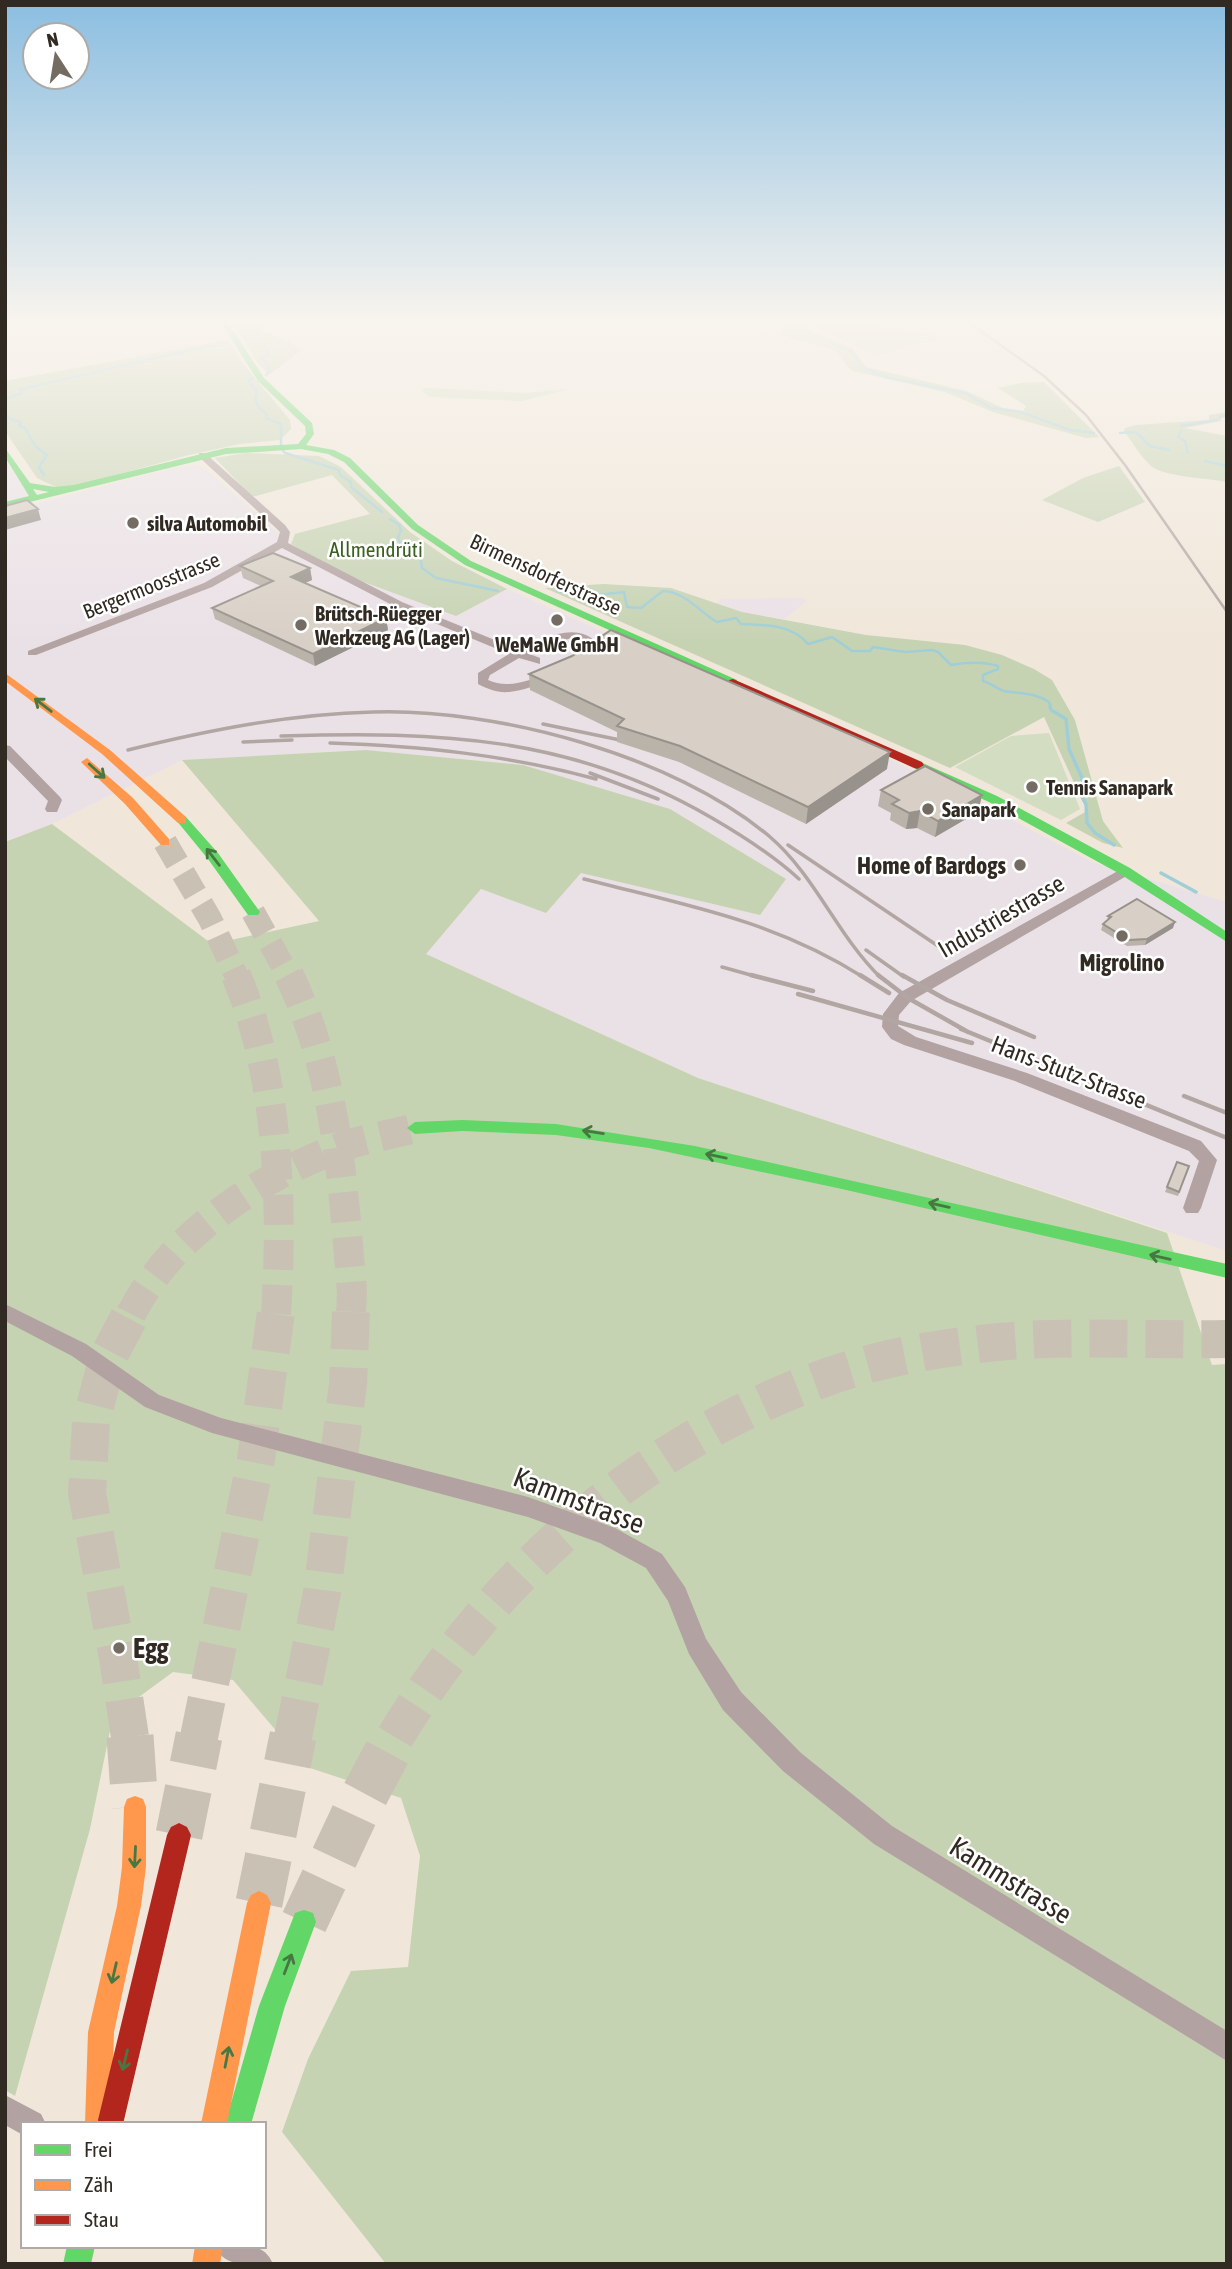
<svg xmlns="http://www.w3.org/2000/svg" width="1232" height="2269" font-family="'Asap Condensed',sans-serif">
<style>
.industrial{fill:#eae1e7}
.green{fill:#d3ddc2}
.forest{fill:#c6d3b3}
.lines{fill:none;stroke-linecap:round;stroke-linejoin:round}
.stream-far1{stroke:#a0ced6;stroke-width:2.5}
.stream{stroke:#a0ced6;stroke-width:3.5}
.highway-tunnel-far3{stroke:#cac1b5;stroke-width:24;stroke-dasharray:24 12;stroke-linecap:butt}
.highway-tunnel-far2{stroke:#cac1b5;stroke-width:30;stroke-dasharray:30 15;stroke-linecap:butt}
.highway-tunnel-far1{stroke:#cac1b5;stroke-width:38;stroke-dasharray:38 18;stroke-linecap:butt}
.highway-tunnel{stroke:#cac1b5;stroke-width:47;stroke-dasharray:47 24;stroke-linecap:butt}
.street{fill:#b2a2a1;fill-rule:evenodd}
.fast{fill:#63d668;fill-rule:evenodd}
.slow{fill:#ff974d;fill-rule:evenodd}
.jam{fill:#b3261e;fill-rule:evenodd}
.rail-far2{stroke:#b2a6a3;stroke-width:2.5}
.rail-far1{stroke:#b2a6a3;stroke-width:3.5}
.rail{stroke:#b2a6a3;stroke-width:4.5}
.wall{fill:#bab3aa}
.shaded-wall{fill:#97928b}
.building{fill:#d8d0c6;stroke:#97928b;stroke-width:2}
.oneway{stroke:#487742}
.poi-dot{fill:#746c62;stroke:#fff;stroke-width:2.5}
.labels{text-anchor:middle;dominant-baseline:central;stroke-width:5;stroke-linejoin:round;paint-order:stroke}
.far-poi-label{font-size:21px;font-weight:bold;fill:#312a22;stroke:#fff;text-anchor:start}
.far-park-label{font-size:21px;fill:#39601f;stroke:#fff}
.far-street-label{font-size:21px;fill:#312a22;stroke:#fff}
.poi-label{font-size:24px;font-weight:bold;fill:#312a22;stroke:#fff;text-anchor:end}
.street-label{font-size:24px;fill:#312a22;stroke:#fff}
.near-street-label{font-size:28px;fill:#312a22;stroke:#fff}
.near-poi-label{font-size:28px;font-weight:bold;fill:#312a22;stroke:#fff;text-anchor:start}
</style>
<rect width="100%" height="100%" fill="#f0e7da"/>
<path class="industrial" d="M5 460 35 504 168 469 194 465 205 468 291 544 342 574 456 616 507 589 938 781 1092 862 1227 902V1251L698 1078 426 954 481 889 546 913 581 873 760 915 523 765 366 750 182 760 52 824 5 842Z
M802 598 807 601 784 619 742 612 716 603 722 599Z"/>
<path class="green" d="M818 324H869L943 338 876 355 817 329Z
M426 388 525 393 569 389 522 401 430 397 421 390Z
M1049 733 1080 809 1061 820 955 767 1011 736Z"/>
<path class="forest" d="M234 324H261L262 332 288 341 301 350 269 375 257 362Z
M784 324H808L810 331 852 348 866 367 966 391 1003 408 1023 411 1026 406 998 388 1021 383 1044 382 1099 437 1086 438 993 412 945 392 853 371C844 365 842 355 833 350 817 343 797 343 782 334Z
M228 340 240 360 290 420 291 429 280 440 240 444 189 455 76 486 58 488 37 478 5 431V381Z
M1227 412V416L1221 417V421L1185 428 1227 436V482C1207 478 1165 477 1151 466 1141 457 1132 442 1124 431L1125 428 1136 425 1209 420V415Z
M246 453 319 456 341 467 410 532 452 561 507 589 456 616 342 574 291 544 295 534 370 514 332 475 252 497 215 458Z
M1119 466 1145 502 1098 522 1042 500 1083 478Z
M603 584 671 588 742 612 866 635 965 645 1002 655 1034 669 1052 680 1075 720 1103 821 1123 848 1103 843 1066 823 1087 811 1044 717 950 768 545 588Z
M366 750 523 765 670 809 786 879 760 915 581 873 546 913 481 889 426 954 698 1078 1167 1233 1212 1365 1227 1364V2264H386L282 2132 308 2059 351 1971 408 1967 420 1856 401 1798 307 1767 233 1680 173 1672 113 1716 90 1829 15 2096 5 2090V842L52 824 212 944 319 921 182 760Z"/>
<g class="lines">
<path class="stream-far1" d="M243 324 242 330C255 336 265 340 269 355L261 358 266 362 269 372 266 375
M803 324 804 332 851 351 864 368 886 377 967 394 991 408 1021 412 1070 430 1094 433
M253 378 248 380 257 392C253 403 258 408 267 414L266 418 281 424V448L285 453 339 470 340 475 351 482V487L382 512
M5 399 22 393 20 389C88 375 153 357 221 344
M5 413 10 419 21 422 19 426 25 428 35 446 47 455 39 467 44 475
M1220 417 1227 415
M1181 426 1217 420
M1181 431 1178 437 1185 441 1188 452
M1120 433 1136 432 1150 446 1169 450
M1205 461 1227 466
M390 519 399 525 401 531 398 537 401 546 420 554 422 568 436 578 498 591
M557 591 589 596 624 592 627 607 641 608 663 591C686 592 698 611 717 622L736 618 741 624C764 625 792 624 808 644L832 637 852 651H870L873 647 905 652 932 650 938 652 951 665C967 662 982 661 998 666V669L983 675V681C991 683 997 689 1004 691 1021 694 1033 692 1049 702L1051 708"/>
<path class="stream" d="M1050 707 1051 710 1066 719 1069 749 1082 778 1081 795 1086 804 1087 823 1095 833 1114 845
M1161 873 1196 892"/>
<path class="highway-tunnel-far3" d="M165 842 210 919 237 977
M253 912 289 977"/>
<path class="highway-tunnel-far2" d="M236 975C279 1076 283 1206 276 1314
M289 975C337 1075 343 1184 352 1293L351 1314
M131 1314C173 1232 262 1175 347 1145 369 1138 393 1134 415 1128"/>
<path class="highway-tunnel-far1" d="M130 1737 118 1658 87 1493 91 1422 108 1357 132 1312
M199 1737 256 1459 276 1312
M293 1737 322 1593 348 1384 351 1312
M395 1737C498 1566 662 1426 855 1368 895 1356 937 1349 979 1344 1062 1334 1144 1341 1227 1339"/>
<path class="highway-tunnel" d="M130 1736 135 1807
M179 1835 199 1736
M259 1903 293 1736
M304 1922 356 1811 396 1736"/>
<path class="street" d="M199 453H205L285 525 290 532 288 543 402 602 517 649C545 639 578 618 601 647 583 666 535 690 509 692 497 693 488 689 478 684V673L509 654 394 606 282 548 212 587 36 655H28V651L204 583 277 542 280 532 277 529 199 457ZM571 638 583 641 588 646C564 665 519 695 488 680L490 675 519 658 540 664V658L527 653Z
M5 745 10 746 60 797 62 800 57 812H47L45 809 48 801 5 757Z
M1125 867 1132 871 1130 874 911 1001 899 1015 898 1026 916 1037 1027 1073 1201 1141 1217 1160 1201 1208 1198 1213H1186L1183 1208 1199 1161 1189 1151 1015 1081 904 1045 891 1039 882 1027 883 1014 899 993Z
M5 1304 86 1344 159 1395 221 1418 528 1497 615 1528 662 1554 685 1587 706 1639 741 1692 801 1753 892 1826 1227 2031V2061L874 1844 783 1771 723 1710 689 1654 668 1601 646 1568 600 1543 528 1517 212 1433 145 1407 72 1356 5 1321Z
M5 2095 41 2114 46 2124H23V2135L5 2125Z
M215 2246C237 2246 263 2239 273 2264 251 2264 225 2269 215 2246Z"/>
<path class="fast" d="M222 324H229L264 378 312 423 314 434 306 445 334 450 350 458 418 525 471 561 737 680V684H729L465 565 412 529 344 462 328 454 301 449 226 454 5 508V502L29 496 5 457V448L30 483 55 487 74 485 226 448 298 444 306 434 305 426 258 381ZM33 489 49 492 37 495Z
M918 761 997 796 1130 868 1227 932V942L1120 874 989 802 914 768V762Z
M182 816 186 817 218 853 260 912 258 915H248L208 859 176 820Z
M462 1120 556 1124 695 1146 1227 1264V1278L842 1189 649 1148 556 1135 462 1131 415 1134 407 1128 415 1122Z
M304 1910 313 1913 316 1922 285 2006 251 2124H225L259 2006 295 1913Z
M67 2246H95L91 2264H63Z"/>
<path class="slow" d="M5 673 110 750 186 817V823H178L102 754 5 681Z
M87 758 133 798 169 839V845H161L125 804 83 764 81 762Z
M135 1796 143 1799 146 1807V1867L141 1906 114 2032 111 2124H85L88 2032 117 1906 122 1867 124 1807 127 1799Z
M259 1891 267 1895 271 1903 227 2124H201L247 1903 251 1895Z
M195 2246H223L220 2264H192Z"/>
<path class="jam" d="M733 679 922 762 924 765 918 769 914 768 729 684V680Z
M179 1823 187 1827 191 1835 124 2120 123 2124H99L98 2120 167 1835 171 1827Z"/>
<path class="rail-far2" d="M971 324 1044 376 1086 415 1125 465 1227 612"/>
<path class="rail-far1" d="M543 724 620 740
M281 736C439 731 572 736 712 818 743 836 773 855 799 879
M243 742 292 740
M330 743C421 746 508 755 596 779
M128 750C209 730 290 714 373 712 497 708 674 756 769 836 815 875 837 935 880 977
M590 773 658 799
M788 845 944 950
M584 879C685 905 773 920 863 977
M866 950 904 977
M722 967 758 977"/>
<path class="rail" d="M751 975 813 991
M860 975 889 993
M878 975 908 998 968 1032
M902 975 947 1000 1034 1037
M798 994 972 1043
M961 1029 1227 1138
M1184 1096 1227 1113"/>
</g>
<path class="wall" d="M240 566 310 568 312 580 305 583 386 618 388 630 315 666 215 619 212 608 261 586 243 578Z
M529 674 887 769 806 824 679 762 617 742V732L530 690Z
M881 790 982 795 978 812 935 837 917 828 906 829 890 820 891 813 878 806Z
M1108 916 1173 928 1145 945 1127 946 1101 930 1103 924 1107 921Z
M1177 1162 1189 1166 1178 1196 1165 1192Z"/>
<path class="shaded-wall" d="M38 509 41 520 5 530V518Z
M310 568 312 580 293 588 291 577Z
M386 618 388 630 315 666 313 654Z
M890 752 887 769 806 824 808 807Z
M982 795 978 812 935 837 938 821Z
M920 811 917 828 906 829 909 813Z
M1175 922 1173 928 1145 945 1147 939Z"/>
<path class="building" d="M27 500 38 509 5 518V506Z
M273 553 310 568 291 577 386 618 313 654 212 608 273 581 240 566Z
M611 630 890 752 808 807 680 746 617 726 624 719 529 674 572 656Z
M925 766 982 795 938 821 920 811 909 813 892 804 899 800 881 790Z
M1137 899 1175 922 1147 939 1129 940 1103 924 1111 917 1108 916Z
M1177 1162 1189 1166 1179 1192 1167 1187Z"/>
<defs><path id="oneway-shaft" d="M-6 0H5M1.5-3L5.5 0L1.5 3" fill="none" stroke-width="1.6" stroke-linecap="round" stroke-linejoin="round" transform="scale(1.75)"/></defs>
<g class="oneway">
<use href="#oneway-shaft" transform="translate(43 705) rotate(-142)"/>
<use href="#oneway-shaft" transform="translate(97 771) rotate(42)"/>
<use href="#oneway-shaft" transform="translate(213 857) rotate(-128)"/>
<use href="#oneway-shaft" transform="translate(593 1132) rotate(-171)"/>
<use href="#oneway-shaft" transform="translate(716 1156) rotate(-168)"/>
<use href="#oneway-shaft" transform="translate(939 1205) rotate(-167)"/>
<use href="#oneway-shaft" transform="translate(1160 1257) rotate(-167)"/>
<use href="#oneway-shaft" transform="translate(135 1857) rotate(93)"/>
<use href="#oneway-shaft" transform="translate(288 1964) rotate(-69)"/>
<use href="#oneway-shaft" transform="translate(114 1973) rotate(103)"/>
<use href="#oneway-shaft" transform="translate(227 2057) rotate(-79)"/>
<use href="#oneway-shaft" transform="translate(125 2060) rotate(104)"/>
</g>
<linearGradient id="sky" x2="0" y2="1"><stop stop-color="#8bbee1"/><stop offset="0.5" stop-color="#f8f4ee"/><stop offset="1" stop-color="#f8f4ee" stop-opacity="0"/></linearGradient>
<rect width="1232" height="642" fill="url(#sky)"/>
<g class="poi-dot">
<circle cx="133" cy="523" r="7"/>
<circle cx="557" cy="620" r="7"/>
<circle cx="301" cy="625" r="7"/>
<circle cx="1032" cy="787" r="7"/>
<circle cx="928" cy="809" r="7"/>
<circle cx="1020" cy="865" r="7"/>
<circle cx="1122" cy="936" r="7"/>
<circle cx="119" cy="1648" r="7"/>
</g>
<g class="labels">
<g class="far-poi-label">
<text x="147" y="523">silva Automobil</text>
<text x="315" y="613">Brütsch-Rüegger<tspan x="315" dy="24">Werkzeug AG (Lager)</tspan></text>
<text x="557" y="644" text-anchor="middle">WeMaWe GmbH</text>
<text x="1046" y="787">Tennis Sanapark</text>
<text x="942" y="809">Sanapark</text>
</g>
<g class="far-park-label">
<text x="376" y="549">Allmendrüti</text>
</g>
<g class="far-street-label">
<text transform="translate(546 574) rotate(25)">Birmensdorferstrasse</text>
<text transform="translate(151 585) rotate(-22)">Bergermoosstrasse</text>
</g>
<g class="poi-label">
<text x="1006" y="865">Home of Bardogs</text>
<text x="1122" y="962" text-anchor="middle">Migrolino</text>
</g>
<g class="street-label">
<text transform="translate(1001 916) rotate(-30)">Industriestrasse</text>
<text transform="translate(1069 1072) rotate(21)">Hans-Stutz-Strasse</text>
</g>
<g class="near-street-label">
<text transform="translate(579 1500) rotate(21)">Kammstrasse</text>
<text transform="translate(1011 1880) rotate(32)">Kammstrasse</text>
</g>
<g class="near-poi-label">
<text x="133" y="1648">Egg</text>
</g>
</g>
<rect width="1232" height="2269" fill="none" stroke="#312a22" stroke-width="14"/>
<rect x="21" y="2122" width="245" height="126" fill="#ffffff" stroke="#adaaa7" stroke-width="2"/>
<rect x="35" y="2145" width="35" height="10" fill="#63d668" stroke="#adaaa7" stroke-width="2"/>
<text x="84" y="2157" font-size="21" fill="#312a22">Frei</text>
<rect x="35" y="2180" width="35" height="10" fill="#ff974d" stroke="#adaaa7" stroke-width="2"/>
<text x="84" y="2192" font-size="21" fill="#312a22">Zäh</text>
<rect x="35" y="2215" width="35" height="10" fill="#b3261e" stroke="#adaaa7" stroke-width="2"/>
<text x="84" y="2227" font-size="21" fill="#312a22">Stau</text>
<g transform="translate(56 56) rotate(348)"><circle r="33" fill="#ffffff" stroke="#adaaa7" stroke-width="2"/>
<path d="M0-5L12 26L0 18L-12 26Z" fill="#746c62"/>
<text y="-10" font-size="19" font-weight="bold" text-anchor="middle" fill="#312a22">N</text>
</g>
</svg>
